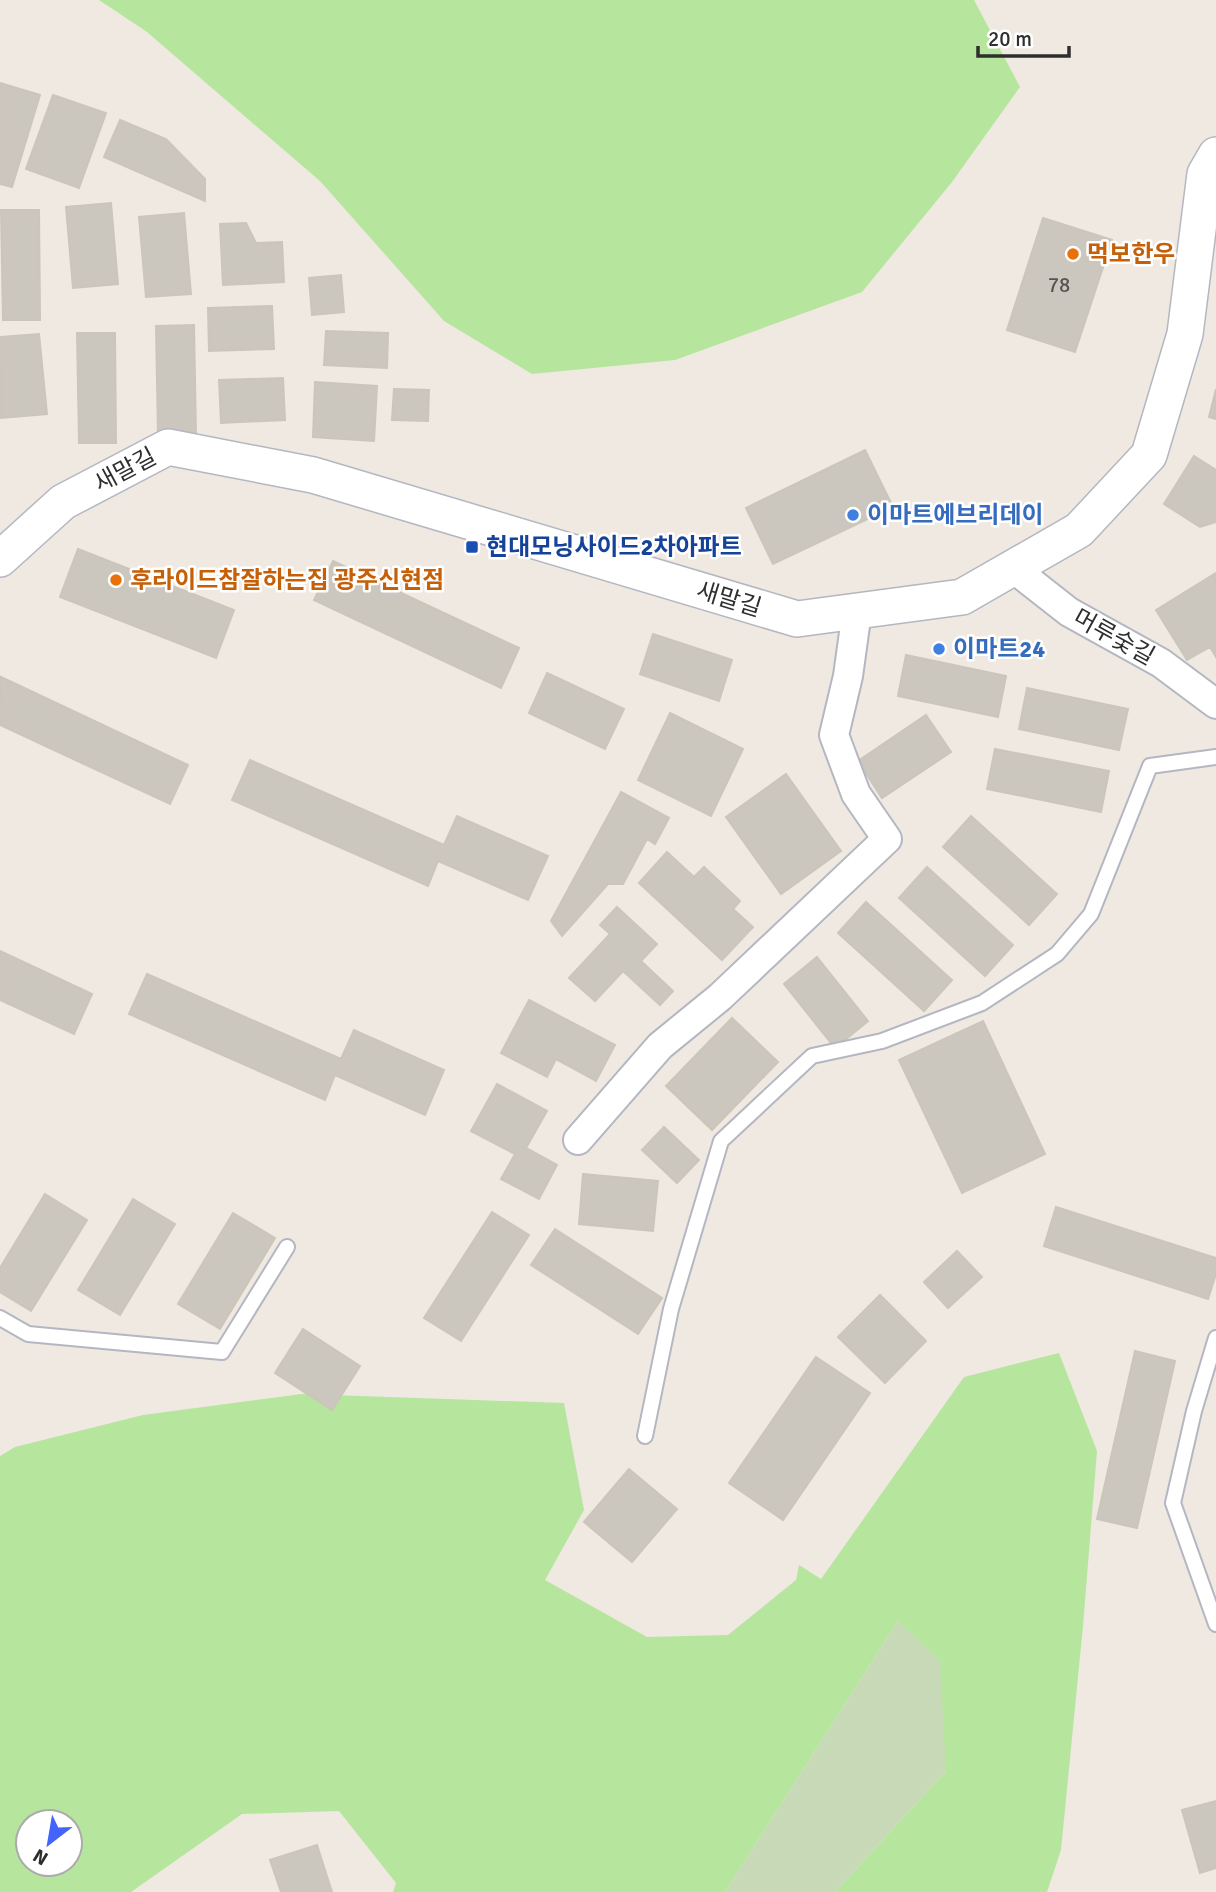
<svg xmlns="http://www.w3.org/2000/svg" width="1216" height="1892" font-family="Signika,'Noto Sans KR',sans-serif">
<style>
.green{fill:#b6e59e;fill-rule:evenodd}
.cemetery{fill:#c8d9b8}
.building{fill:#cbc7bf;stroke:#cbc5ba;stroke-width:2}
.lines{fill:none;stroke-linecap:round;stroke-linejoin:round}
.service-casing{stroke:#b4b7c1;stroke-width:18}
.minor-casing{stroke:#b4b7c1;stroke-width:32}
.tertiary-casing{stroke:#b4b7c1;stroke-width:38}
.service{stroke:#fff;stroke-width:14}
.minor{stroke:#fff;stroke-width:28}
.tertiary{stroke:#fff;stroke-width:35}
.food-dot{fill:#e8710a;stroke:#fff;stroke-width:2.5}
.shop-dot{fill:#3f7fe0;stroke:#fff;stroke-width:2.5}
.transit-dot{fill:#1a4fb4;stroke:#fff;stroke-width:2.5}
.labels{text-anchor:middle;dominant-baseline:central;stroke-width:5;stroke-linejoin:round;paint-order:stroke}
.number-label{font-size:21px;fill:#555452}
.food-label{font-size:24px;font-weight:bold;fill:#c56008;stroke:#fff;text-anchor:start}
.street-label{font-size:24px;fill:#2e2e2e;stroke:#fff}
.shop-label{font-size:24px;font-weight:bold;fill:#366cbe;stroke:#fff;text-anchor:start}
.transit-label{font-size:24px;font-weight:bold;fill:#164399;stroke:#fff;text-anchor:start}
</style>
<rect width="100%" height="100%" fill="#efe9e1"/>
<path class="green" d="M99 0H974L1020 87 952 182 862 292 675 360 532 374 444 321 320 181 147 32Z
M1059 1353 1097 1451 1083 1626 1061 1850 1047 1892H835L946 1771 898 1621 725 1892H393L396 1883 339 1811 242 1814 131 1892H0V1456L15 1447 143 1415 302 1394 564 1403 584 1510 545 1580 647 1637 728 1635 796 1580 799 1565 821 1579 964 1377ZM28 1822H70V1864H28Z"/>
<path class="cemetery" d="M898 1621 940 1661 946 1771 835 1892H725Z"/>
<path class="building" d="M0 83 40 95 12 187 0 184Z
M53 95 106 113 79 188 26 169Z
M120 120 166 139 205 179V201L104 157Z
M111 203 118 284 73 288 66 207Z
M1 210H39L40 320H3Z
M184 213 191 294 146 297 139 217Z
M1043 218 1112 240 1075 352 1007 330Z
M246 223 256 243 282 242 284 282 223 285 220 224Z
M341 275 344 312 312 315 309 278Z
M272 306 274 349 209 351 208 308Z
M194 325 196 435 158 436 156 326Z
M326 331 388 333 387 368 324 365Z
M77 333H115L116 443H79Z
M39 334 47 414 1 418 0 337Z
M283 378 285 420 221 423 219 380Z
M315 382 377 386 374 441 313 437Z
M394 389 429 390 428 421 392 420Z
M1216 389V419L1209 417Z
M865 450 893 507 773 564 746 508Z
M1194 456 1216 470V522L1200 527 1164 504Z
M78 549 234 610 216 658 60 597Z
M333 561 519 648 501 688 314 600Z
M1216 573V657L1210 647 1187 660 1156 610Z
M653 634 732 660 719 701 640 674Z
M906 655 1006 676 998 717 898 696Z
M547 673 624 709 605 749 529 713Z
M1 677 188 765 170 804 0 725Z
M1027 688 1128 709 1119 750 1019 729Z
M670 713 743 749 711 816 638 780Z
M926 715 951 752 882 798 858 761Z
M995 749 1109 771 1101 812 987 789Z
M250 760 444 845 457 816 548 856 528 900 438 861 428 886 232 800Z
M786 774 841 851 781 894 726 817Z
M621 792 669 818 655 844 647 839 623 884H608L562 936 551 921Z
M971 816 1057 894 1029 925 943 847Z
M667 852 694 877 704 867 740 901 733 909 753 927 722 960 639 883Z
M927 867 1013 945 985 976 899 898Z
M866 902 952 980 924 1011 838 933Z
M617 907 657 944 641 961 673 991 660 1005 623 971 595 1001 569 978 610 934 600 925Z
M0 951 92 994 74 1034 0 1000Z
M817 957 868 1021 835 1048 784 984Z
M147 974 341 1059 354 1030 444 1070 425 1115 335 1075 325 1100 129 1014Z
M529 1000 615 1045 596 1081 556 1059 547 1077 501 1053Z
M732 1018 778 1062 712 1130 666 1086Z
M983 1021 1045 1154 962 1193 899 1060Z
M497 1084 547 1111 526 1148 557 1165 539 1199 501 1179 515 1154 471 1131Z
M664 1127 699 1160 677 1183 642 1150Z
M583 1174 658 1181 653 1231 579 1224Z
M45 1194 87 1220 31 1311 0 1292V1268Z
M133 1199 175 1224 120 1315 78 1290Z
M1056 1207 1216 1258V1274L1208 1299 1044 1246Z
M492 1212 529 1235 461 1341 424 1318Z
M233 1213 275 1238 220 1329 178 1304Z
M555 1229 662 1298 638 1334 531 1265Z
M957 1251 982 1277 948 1308 924 1282Z
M880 1295 926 1341 885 1383 838 1337Z
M303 1329 360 1366 332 1410 275 1373Z
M1135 1351 1175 1361 1137 1528 1097 1519Z
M816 1357 870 1393 783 1520 729 1483Z
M629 1469 677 1509 632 1562 584 1522Z
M1216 1801V1868L1200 1873 1182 1810Z
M317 1845 332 1892H281L270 1860Z"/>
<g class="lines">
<defs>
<path id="service" d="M0 1318 28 1334 222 1352 287 1247
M1216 1338 1194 1411 1173 1503 1216 1624
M645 1436 671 1309 721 1141 812 1056 882 1041 982 1003 1057 954 1091 914 1150 766 1216 757"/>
<path id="minor" d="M1013 568 1069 612 1161 663 1216 704
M578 1140 660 1046 720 997 887 839 856 794 834 735 848 676 857 611"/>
<path id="tertiary" d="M0 559 63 502 168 447 313 475 797 619 962 597 1079 530 1149 455 1185 334 1205 174 1216 155"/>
</defs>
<use href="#service" class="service-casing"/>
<use href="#minor" class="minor-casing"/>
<use href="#tertiary" class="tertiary-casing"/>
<use href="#service" class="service"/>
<use href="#minor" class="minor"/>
<use href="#tertiary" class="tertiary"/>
</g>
<g class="food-dot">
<circle cx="1073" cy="254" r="7"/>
<circle cx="116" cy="580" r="7"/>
</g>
<g class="shop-dot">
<circle cx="853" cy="515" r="7"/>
<circle cx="939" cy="649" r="7"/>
</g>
<rect class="transit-dot" x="465" y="540" width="14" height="14" rx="3.5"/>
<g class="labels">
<g class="number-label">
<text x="1059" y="285">78</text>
</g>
<g class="food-label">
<text x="1087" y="254">먹보한우</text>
<text x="130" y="580">후라이드참잘하는집 광주신현점</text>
</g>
<g class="street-label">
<text transform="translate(125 470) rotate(-28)">새말길</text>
<text transform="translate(729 599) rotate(17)">새말길</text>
<text transform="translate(1114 637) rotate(29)">머루숯길</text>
</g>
<g class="shop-label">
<text x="867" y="515">이마트에브리데이</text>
<text x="953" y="649">이마트24</text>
</g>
<g class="transit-label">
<text x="486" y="547">현대모닝사이드2차아파트</text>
</g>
</g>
<g transform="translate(49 1843) rotate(211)"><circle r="33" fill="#ffffff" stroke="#ababab" stroke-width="2"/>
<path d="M0-5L12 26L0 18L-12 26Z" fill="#4264fb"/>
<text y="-10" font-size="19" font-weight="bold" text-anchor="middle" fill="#2e2e2e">N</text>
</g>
<path d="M978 46v10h91v-10" fill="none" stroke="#2e2e2e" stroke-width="3.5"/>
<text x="988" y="46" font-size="21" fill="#2e2e2e" stroke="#ffffff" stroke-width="5" paint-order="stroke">20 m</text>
</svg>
